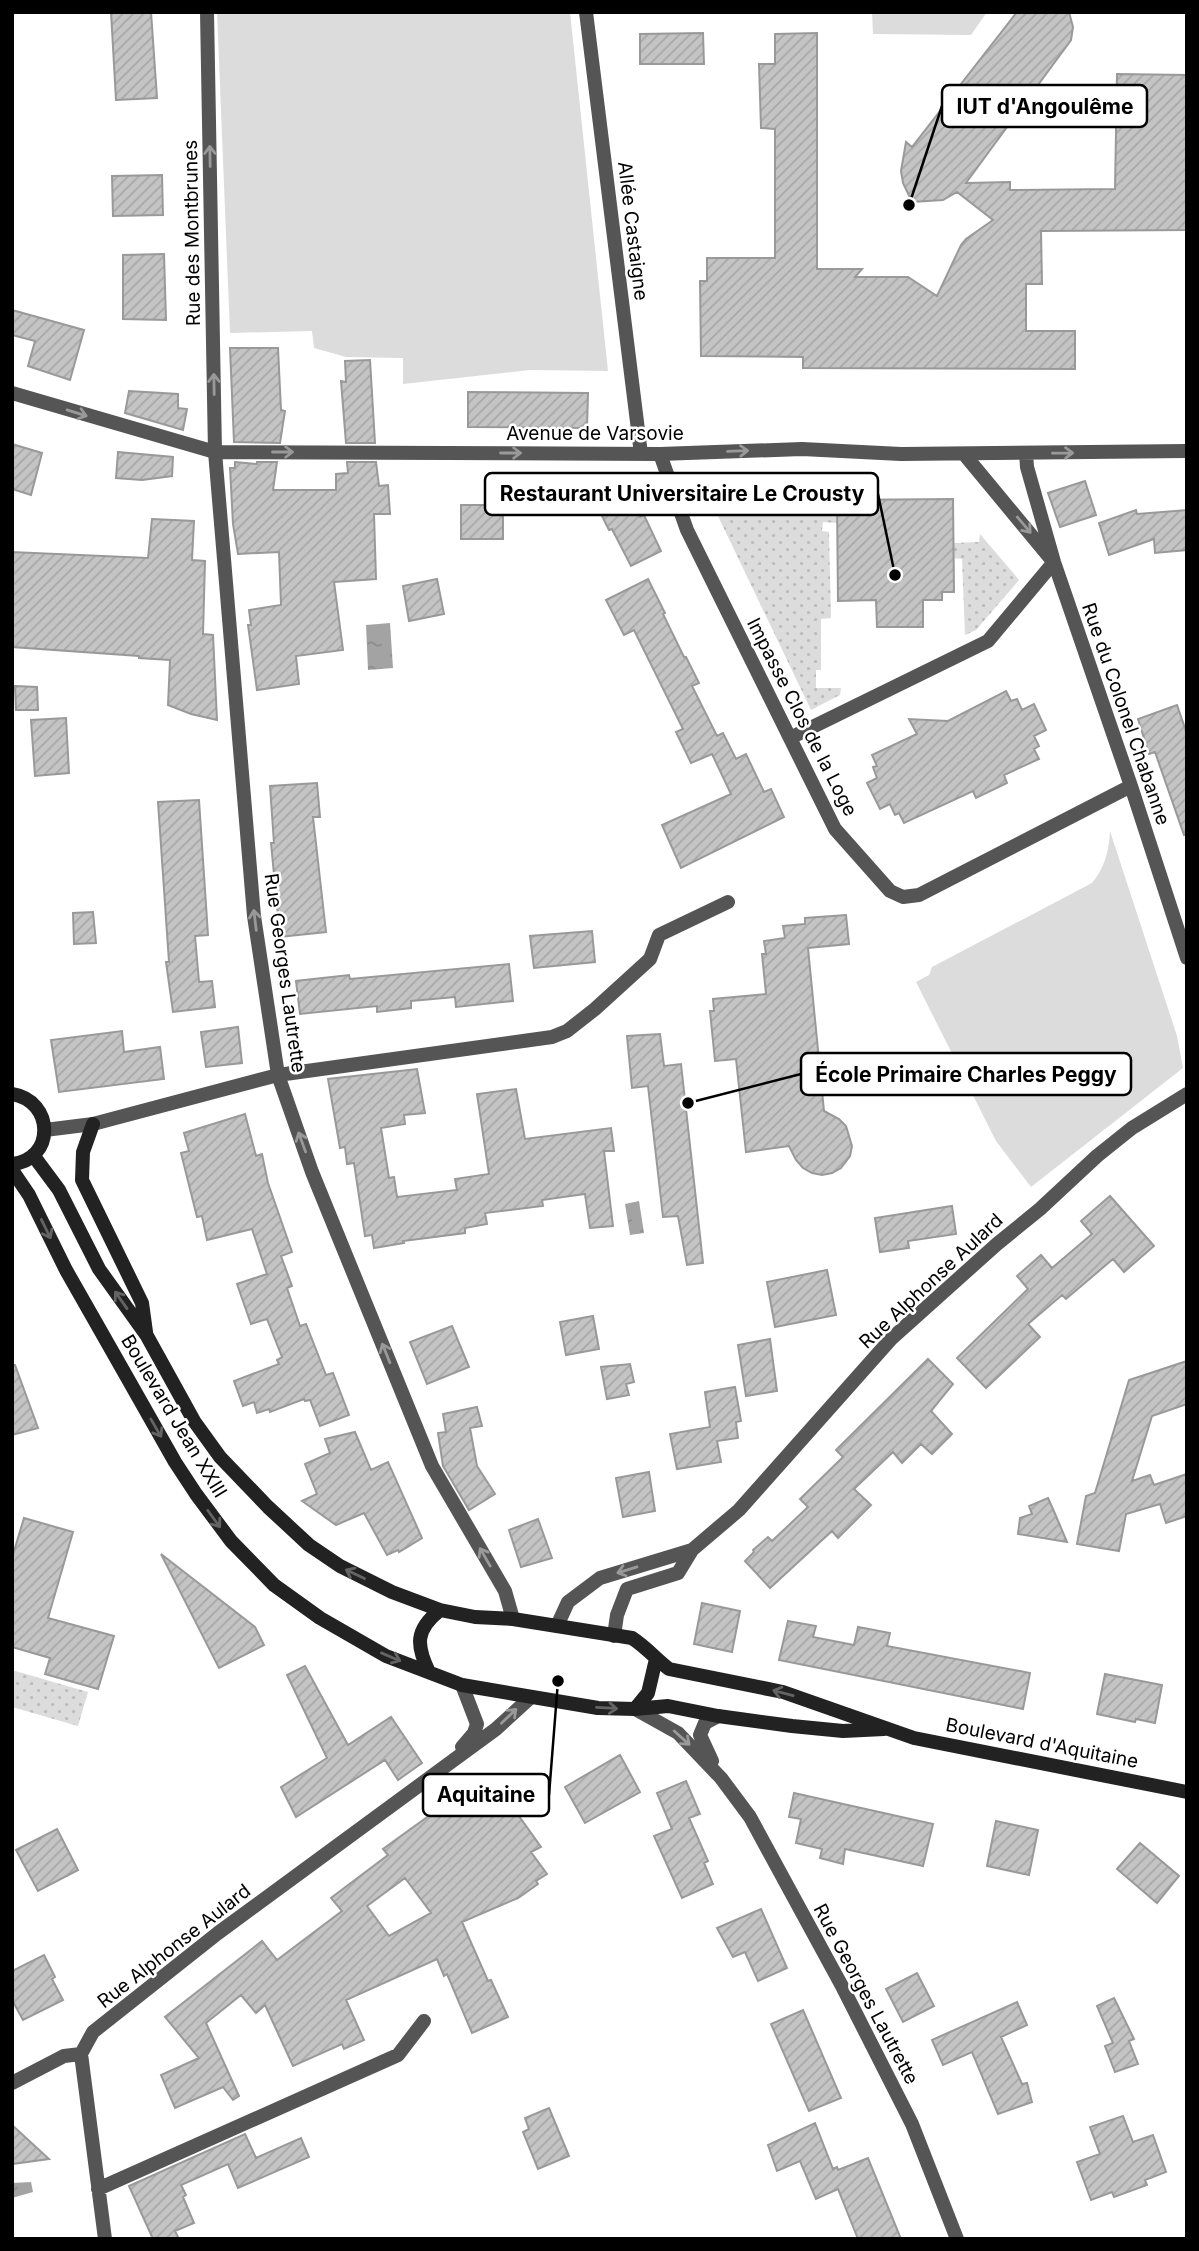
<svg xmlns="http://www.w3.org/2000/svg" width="1199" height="2251" font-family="Inter,sans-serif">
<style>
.grass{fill:url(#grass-dots)}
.green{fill:#dcdcdc}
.water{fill:url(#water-ripples)}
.building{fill:url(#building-hatch);stroke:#999;stroke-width:2;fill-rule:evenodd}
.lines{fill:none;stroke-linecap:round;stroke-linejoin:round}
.minor{stroke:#555;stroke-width:14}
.secondary{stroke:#222;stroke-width:14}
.oneway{stroke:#999}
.oneway2{stroke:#646464}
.labels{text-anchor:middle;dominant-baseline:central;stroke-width:5;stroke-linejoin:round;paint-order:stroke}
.street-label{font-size:19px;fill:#000;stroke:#fff}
.leader{fill:none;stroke:#000;stroke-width:2.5}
.callout-dot{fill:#000;stroke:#fff;stroke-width:2.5}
.callout{fill:#fff;stroke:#000;stroke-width:2.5}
.callout-label{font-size:21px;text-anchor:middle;font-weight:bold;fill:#000}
</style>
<defs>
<pattern id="grass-dots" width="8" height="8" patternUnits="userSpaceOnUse" patternTransform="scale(1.75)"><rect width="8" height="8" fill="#dcdcdc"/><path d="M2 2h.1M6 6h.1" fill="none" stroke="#bbb" stroke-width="1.8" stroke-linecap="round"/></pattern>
<pattern id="water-ripples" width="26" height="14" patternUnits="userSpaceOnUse" patternTransform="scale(1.75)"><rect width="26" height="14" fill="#a3a3a3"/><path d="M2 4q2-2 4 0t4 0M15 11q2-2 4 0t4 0" fill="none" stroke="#8b8b8b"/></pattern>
<pattern id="building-hatch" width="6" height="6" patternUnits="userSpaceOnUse" patternTransform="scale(1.75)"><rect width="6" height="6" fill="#c4c4c4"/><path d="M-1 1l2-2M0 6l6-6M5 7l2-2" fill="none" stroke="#a7a7a7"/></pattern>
</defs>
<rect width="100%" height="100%" fill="#fff"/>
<path class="grass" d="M692 475 780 476 781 491 819 492 820 476H833L837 500V523L823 522 822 531 829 532 831 618 821 619V670H816V688H841L840 695 811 710 718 516 716 506 719 493 692 481Z
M980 534 1019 580 976 630 965 635 962 559 953 558V543L979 542Z
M12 1670 88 1692 78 1726 12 1707Z"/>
<path class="green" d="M217 12H570L608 371 530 370 403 384V358L346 357 314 348 312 331 230 333Z
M872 12H987L971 35 873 34Z
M1110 831 1177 1036 1183 1068 1031 1187 996 1141 916 982 929 975 932 967 1092 883C1105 867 1109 851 1110 831Z"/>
<path class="water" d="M390 623 393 668 368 670 366 625Z
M639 1201 644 1233 630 1235 625 1204Z
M31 2182 33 2192 12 2198V2183Z"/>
<path class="building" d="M111 12H151L157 98 116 100Z
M1017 12H1069L1073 27 1071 40 966 183 1010 182V190L1115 189 1117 74 1187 75V230L1041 231 1042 284H1026V331H1075V369L803 368V357L701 356 700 281H707V258H775V129L761 128 759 64H775V34L817 33V269H862L855 277H908L937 296 961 245 966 239 993 220 957 192 943 200 912 202 903 183 901 171 906 142 912 147Z
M703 33 704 64H640V34Z
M162 175 163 215 113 216 112 176Z
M164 254 166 320 123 319V255Z
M12 310 84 330 70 380 28 366 35 341 12 335Z
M230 348H278L281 410 285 411 280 443 234 442Z
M370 360 375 443H346L341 381 346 382 345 361Z
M129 391 178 394V408L187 409 183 430 125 413Z
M468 392 588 393 587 428 468 427Z
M12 444 42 453 31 495 12 489Z
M118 452 173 457 172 476 142 480 116 478Z
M235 462 257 464V462H277L273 490H336V474L348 473 347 462H376L379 486 388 485 390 514H374L376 579 334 582 343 650 296 656 299 684 257 690 248 625H251L249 610 281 605 279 552 238 554 233 524 230 468H235Z
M1085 481 1096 515 1060 527 1048 493Z
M953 499 954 592H942V600H923V627H877L876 600 838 601 837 500Z
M623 500 629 513 636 509 640 517 644 515 661 551 631 566 612 529 609 530 600 512Z
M461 505H503V539H461Z
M1136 510 1137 514 1187 510V550L1155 553 1154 539 1109 555 1099 523Z
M152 519 194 521 192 560 205 561 203 634 213 635 217 720 191 714 168 705 170 660 139 658V656L12 647V552L148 558Z
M437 579 444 614 409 621 403 586Z
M648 579 665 613 663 614 684 657H686L699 683 692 686 717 736 723 733 736 759 746 754 764 792 771 789 784 817 681 868 662 825 731 794 712 754 691 763 676 732 683 729 634 630 624 635 606 600Z
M15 686 37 687 38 710H16Z
M1006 691 1011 701 1017 699 1022 710 1034 704 1046 730 1034 736 1039 746 1034 749 1039 759 1004 775 1007 783 976 798 973 791 904 823 899 813 895 815 890 804 880 809 867 783 877 778 873 767 877 766 872 755 917 734 909 719 948 721Z
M1177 705 1187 734V834L1184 835 1155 752 1149 754 1138 719Z
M66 718 69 773 35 776 31 720Z
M317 783 320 817H313L326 932 280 937 271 843H274L270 786Z
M199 800 208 935 195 936 199 982 212 981 215 1007 173 1012 166 962H169L158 802Z
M93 912 96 943 74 944 73 913Z
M846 915 849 944 808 948 824 1111 839 1119 846 1126 852 1146 850 1156 841 1168 832 1173 822 1175 812 1173 803 1168 796 1160 789 1146 746 1152 736 1059 715 1061 710 1011H714L713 999 766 994 762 954H766L764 941 785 938 783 926 805 924V918Z
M592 931 595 962 534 968 530 936Z
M509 964 513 1001 456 1007 455 997 411 1001V1008L377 1012V1006L300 1014 296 981 349 975 350 979Z
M238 1027 242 1063 206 1067 201 1032Z
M122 1031 124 1052 160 1047 164 1079 59 1092 51 1040Z
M660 1034 664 1066 681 1064 703 1263 687 1265 678 1216 663 1217 648 1086 632 1088 627 1036Z
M417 1069 425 1113 404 1115 405 1124 381 1128 389 1178 394 1177 397 1197 457 1190 455 1179 489 1174 477 1094 516 1089 525 1139 611 1128 614 1151H604L613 1226 590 1228 585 1194 542 1200 543 1206 485 1213 487 1224 465 1228V1233L403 1241 404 1243 374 1248 372 1235 365 1236 354 1163 347 1164 345 1147 340 1148 328 1079Z
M245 1114 256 1156 262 1154 268 1183 292 1252 281 1256 292 1286 287 1288 300 1326 306 1324 326 1375 333 1373 349 1415 320 1426 310 1400 305 1401 304 1399 270 1412 269 1409 257 1413 254 1402 243 1406 234 1381 279 1364 277 1360 282 1357 267 1319 251 1324 237 1284 267 1274 252 1229 207 1240 202 1216 197 1217 181 1153 189 1151 184 1133Z
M1110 1196 1154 1246 1124 1272 1113 1259 1066 1299 1062 1295 1028 1324 1040 1337 986 1388 957 1358 1028 1289 1017 1276 1041 1255 1052 1268 1092 1234 1081 1221Z
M952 1206 956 1234 908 1241 909 1248 880 1252 875 1218Z
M827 1270 836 1315 775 1327 767 1282Z
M593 1316 599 1349 566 1355 560 1322Z
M452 1326 469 1367 427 1384 410 1342Z
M770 1339 777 1391 746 1396 738 1345Z
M928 1359 953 1384 931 1411 952 1434 932 1454 921 1444 902 1463 893 1452 854 1489 871 1505 838 1538 832 1531 770 1588 745 1561 754 1552 753 1550 768 1537 772 1541 808 1507 800 1499 843 1457 836 1450Z
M1187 1361V1404L1152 1416 1132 1481 1150 1475 1154 1485 1187 1474V1516L1166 1523 1160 1504 1126 1514 1119 1551 1077 1544 1086 1496 1095 1493 1129 1380Z
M630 1364 634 1382 626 1384 629 1395 607 1399 601 1367Z
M12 1365H15L38 1428 12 1435Z
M735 1387 741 1421 736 1422 738 1438 717 1441 721 1462 677 1469 670 1434 710 1427 705 1392Z
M477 1407 482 1426 470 1428 477 1466 495 1494 469 1510 443 1466 438 1433 446 1432 443 1414Z
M355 1432 371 1470 388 1462 422 1538 399 1552 398 1550 387 1555 364 1513 336 1525 302 1501 317 1494 305 1464 330 1453 325 1439Z
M649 1472 655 1511 623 1517 616 1478Z
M1048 1498 1056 1516 1067 1542 1018 1534 1020 1518 1032 1514 1029 1506Z
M24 1518 73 1532 48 1618 114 1636 98 1689 45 1674 50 1658 12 1647V1558Z
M538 1519 552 1558 521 1567 509 1530Z
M161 1554 255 1627 264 1645 219 1668Z
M702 1603 740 1611 732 1652 694 1644Z
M788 1621 816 1626 813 1637 854 1645 858 1627 890 1633 887 1646 1030 1673 1023 1709 779 1660Z
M305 1666 348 1745 391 1717 422 1763 398 1780 385 1760 296 1817 281 1787 327 1758 287 1675Z
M1105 1674 1162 1685 1155 1723 1136 1719 1135 1722 1097 1714Z
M620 1755 640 1792 585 1823 565 1787Z
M491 1777 541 1847 531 1852 547 1874 536 1881 538 1884 518 1898 462 1922 488 1981 491 1980 508 2017 472 2033 447 1974 444 1976 437 1959 346 2000 364 2040 344 2049 342 2044 293 2066 265 2005 256 2013 241 1995 206 2023 239 2096 233 2100 223 2087 175 2108 161 2075 199 2058 165 2017 262 1941 277 1960 342 1911 331 1898 388 1855 383 1849 462 1792 463 1796ZM405 1878 431 1913 389 1936 367 1906Z
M686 1781 700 1814 689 1818 708 1861 704 1863 713 1884 682 1898 654 1836 672 1829 657 1793Z
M794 1793 933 1824 923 1866 845 1849 843 1864 820 1858 822 1849 796 1843 801 1819 789 1817Z
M996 1821 1038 1830 1029 1875 987 1866Z
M57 1829 78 1870 38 1891 16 1850Z
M1140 1843 1179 1876 1157 1903 1117 1869Z
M761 1909 787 1968 758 1981 745 1952 733 1957 717 1928Z
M44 1955 55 1977 52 1979 63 2000 23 2020 12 2000V1971Z
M917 1973 934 2006 903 2022 886 1989Z
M1114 1998 1134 2039 1129 2041 1138 2064 1115 2072 1105 2046 1113 2043 1097 2006Z
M1017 2002 1027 2025 1001 2037 1022 2084 1027 2083 1032 2102 998 2114 972 2052 943 2065 932 2040Z
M803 2010 841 2098 809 2111 771 2024Z
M549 2108 569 2156 538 2169 523 2132 529 2129 525 2118Z
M1123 2116 1133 2142 1153 2135 1166 2172 1145 2180 1147 2185 1114 2197 1112 2192 1091 2200 1077 2162 1100 2154 1090 2127Z
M815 2123 833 2169 837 2167 838 2170 868 2158 901 2239H858L838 2189 816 2199 800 2161 777 2171 768 2145Z
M12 2125 49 2159 12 2164Z
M245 2134 256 2158 301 2138 309 2157 238 2188 228 2164 181 2185 186 2195 183 2197 194 2223 175 2231 179 2239H153L129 2186Z"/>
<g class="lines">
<path class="minor" d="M207 12 215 452 254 916 278 1075 312 1172 432 1466 505 1591 513 1619
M586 12 641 454
M12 393 215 452 660 454 802 449 901 454 1187 451
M1026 453 1027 467 1054 562 1131 786 1187 958
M660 454 687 530 835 829 890 891 903 897 919 895 1131 786
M964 454 1051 559
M790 738 988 641 1054 562
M45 1130 93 1124 278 1075 552 1037 567 1031 595 1009 650 959 659 935 728 902
M557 1626 568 1602 600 1578 692 1550
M614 1636 617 1615 627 1589 678 1573 692 1550 739 1510 891 1339 997 1244 1040 1209 1097 1156 1132 1128 1187 1094
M635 1709 678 1733 721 1778 750 1817 843 1988 912 2124 957 2239
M462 1747 474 1733 477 1724 462 1685
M712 1761 700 1735 705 1723 718 1716
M12 2083 64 2056 81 2054
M98 2189 398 2055 424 2021
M105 2239 81 2054 93 2032 218 1933 496 1729 531 1697"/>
<path class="secondary" d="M12 1094C55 1101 55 1160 12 1164
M93 1124 83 1152 82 1180 142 1303 146 1332
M33 1155 59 1190 99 1269 147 1336 194 1421 220 1457 268 1507 309 1545 340 1566 392 1592 440 1610 475 1617 513 1619 632 1638C646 1647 656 1659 669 1669L783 1692 914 1738 1187 1792
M12 1170 29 1195 66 1270 124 1372 175 1462 196 1494 231 1541 274 1585 320 1618 386 1656 462 1685 598 1708 635 1709 668 1706 718 1716 792 1726 843 1731 884 1729
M429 1672C416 1645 415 1630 440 1610
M635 1709 648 1693 656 1659"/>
</g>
<defs><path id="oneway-shaft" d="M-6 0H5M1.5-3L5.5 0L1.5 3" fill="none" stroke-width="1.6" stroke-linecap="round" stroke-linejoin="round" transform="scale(1.75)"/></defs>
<g class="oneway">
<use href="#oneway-shaft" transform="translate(210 156) rotate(-91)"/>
<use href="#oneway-shaft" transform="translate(214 384) rotate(-91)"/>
<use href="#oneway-shaft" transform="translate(77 413) rotate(17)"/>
<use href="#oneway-shaft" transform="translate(738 451) rotate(-2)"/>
<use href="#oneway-shaft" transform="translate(283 452)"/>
<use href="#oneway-shaft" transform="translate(511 453)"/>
<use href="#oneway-shaft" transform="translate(1063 453) rotate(-1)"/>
<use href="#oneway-shaft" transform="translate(1024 525) rotate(50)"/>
<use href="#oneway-shaft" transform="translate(255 920) rotate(-97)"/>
<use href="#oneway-shaft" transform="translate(302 1142) rotate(-110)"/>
<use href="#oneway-shaft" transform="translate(386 1353) rotate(-112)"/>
<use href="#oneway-shaft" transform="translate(485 1557) rotate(-120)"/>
<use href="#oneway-shaft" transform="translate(627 1570) rotate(163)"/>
<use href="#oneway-shaft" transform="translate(509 1716) rotate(-44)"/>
<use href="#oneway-shaft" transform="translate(682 1738) rotate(42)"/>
</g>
<g class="oneway2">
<use href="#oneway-shaft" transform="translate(46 1229) rotate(64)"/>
<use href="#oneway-shaft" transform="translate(121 1300) rotate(-125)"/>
<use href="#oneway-shaft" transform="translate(156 1428) rotate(60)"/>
<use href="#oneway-shaft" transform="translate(214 1519) rotate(54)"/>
<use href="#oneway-shaft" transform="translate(355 1574) rotate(-154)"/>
<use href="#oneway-shaft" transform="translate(391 1657) rotate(23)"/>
<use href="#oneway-shaft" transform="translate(783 1693) rotate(-165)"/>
<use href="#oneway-shaft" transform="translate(607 1708) rotate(3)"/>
</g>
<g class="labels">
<g class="street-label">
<text transform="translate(633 231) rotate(83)">Allée Castaigne</text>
<text transform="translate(192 233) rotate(-91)">Rue des Montbrunes</text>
<text x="595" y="433">Avenue de Varsovie</text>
<text transform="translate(1126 714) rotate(71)">Rue du Colonel Chabanne</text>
<text transform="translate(802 717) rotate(63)">Impasse Clos de la Loge</text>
<text transform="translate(285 973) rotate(82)">Rue Georges Lautrette</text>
<text transform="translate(931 1281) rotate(-43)">Rue Alphonse Aulard</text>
<text transform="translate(174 1416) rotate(59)">Boulevard Jean XXIII</text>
<text transform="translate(1042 1743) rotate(11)">Boulevard d'Aquitaine</text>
<text transform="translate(174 1946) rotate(-38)">Rue Alphonse Aulard</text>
<text transform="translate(866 1994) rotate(62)">Rue Georges Lautrette</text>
</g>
</g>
<path class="leader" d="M909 205L942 106M895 575L878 494M688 1103L801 1074M558 1681L549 1795"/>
<g class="callout-dot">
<circle cx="909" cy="205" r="7"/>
<circle cx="895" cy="575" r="7"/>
<circle cx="688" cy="1103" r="7"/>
<circle cx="558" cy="1681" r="7"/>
</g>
<g class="callout">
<rect x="942" y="85" width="205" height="42" rx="7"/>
<rect x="485" y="473" width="393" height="42" rx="7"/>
<rect x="801" y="1053" width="330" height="42" rx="7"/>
<rect x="423" y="1774" width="126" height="42" rx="7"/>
</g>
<g class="callout-label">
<text x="1045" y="114">IUT d'Angoulême</text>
<text x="682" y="501">Restaurant Universitaire Le Crousty</text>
<text x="966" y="1082">École Primaire Charles Peggy</text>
<text x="486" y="1802">Aquitaine</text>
</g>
<rect width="1199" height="2251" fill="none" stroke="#000000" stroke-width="28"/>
</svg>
